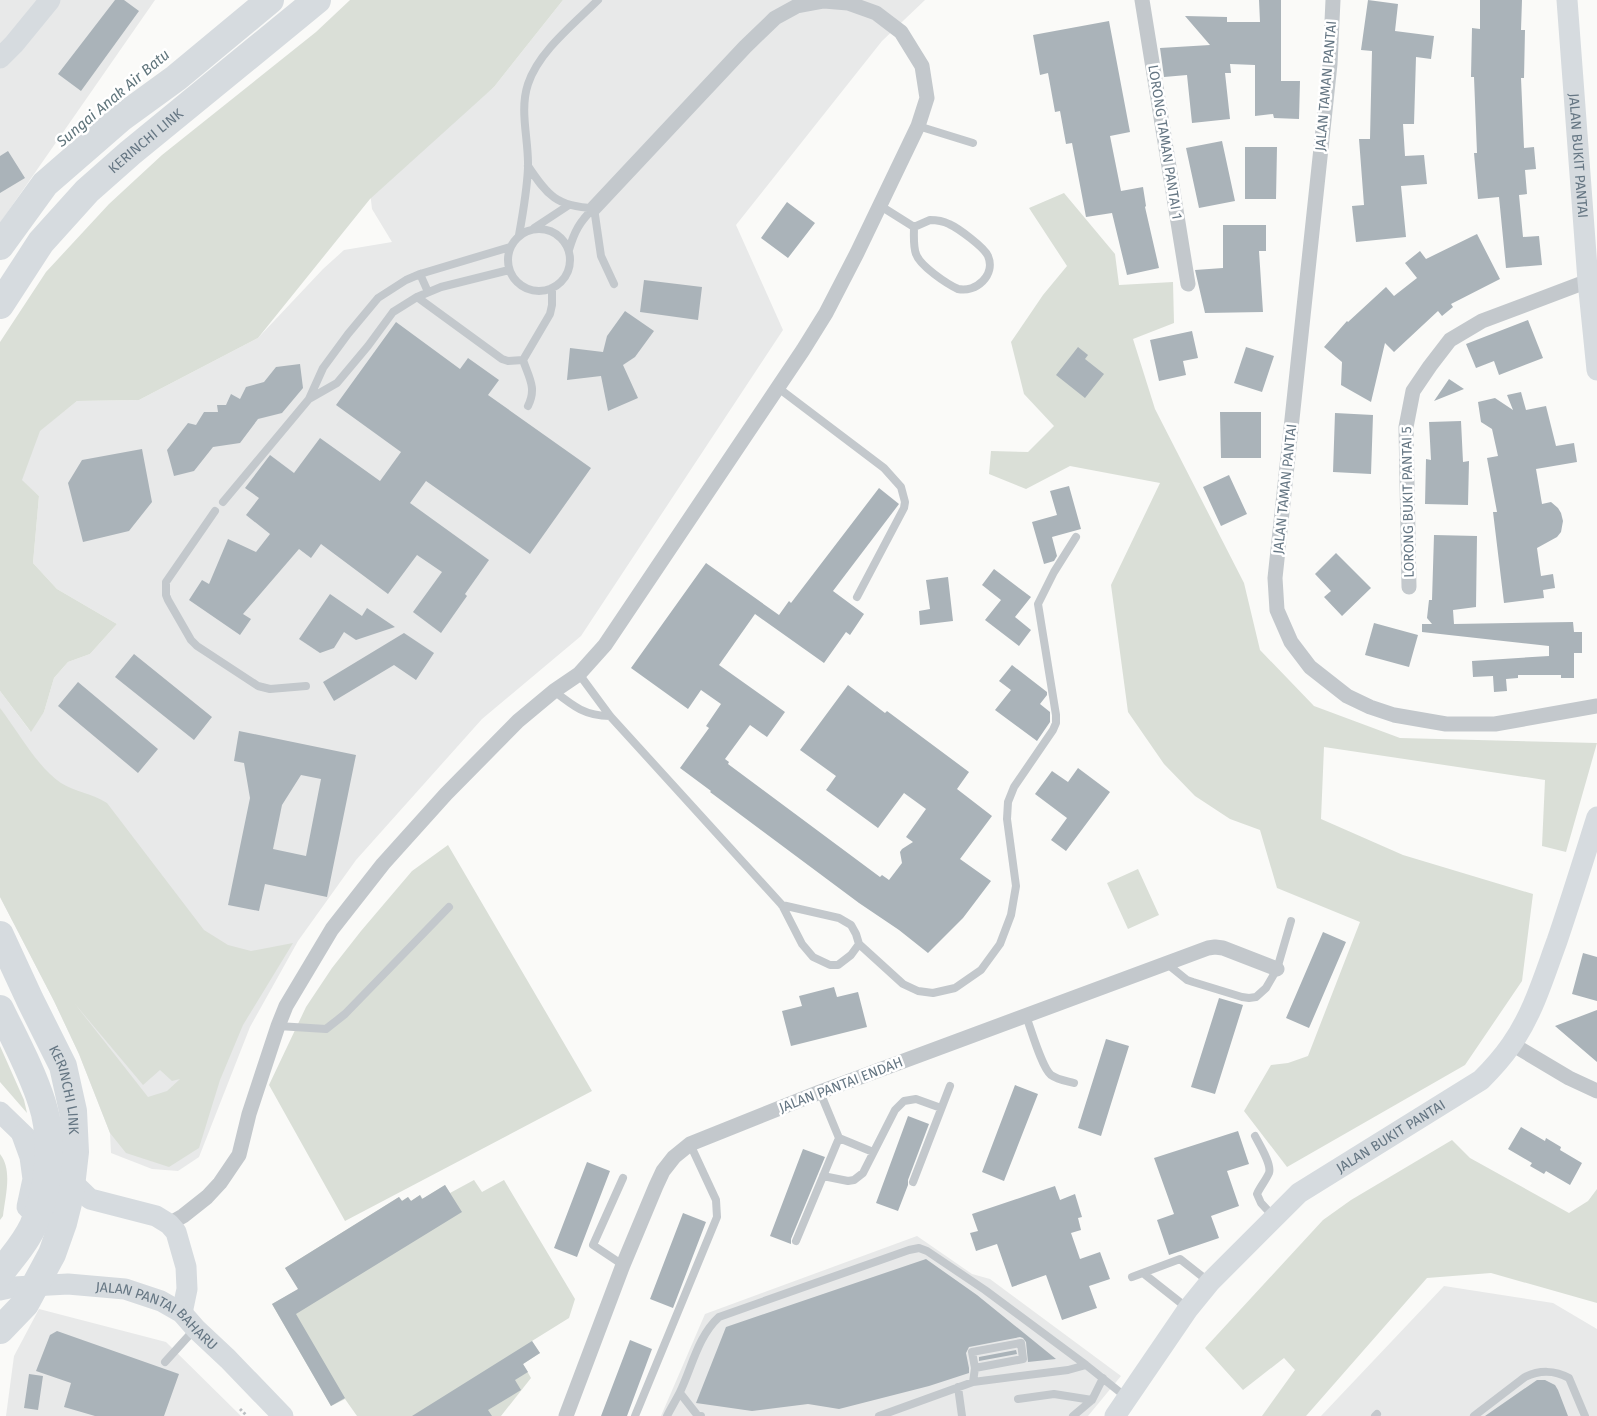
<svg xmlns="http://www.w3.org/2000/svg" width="1597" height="1416" font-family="'Fira Sans',sans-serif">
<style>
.built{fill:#e8e9e9}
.green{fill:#dadfd7;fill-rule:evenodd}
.building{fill:#aab3b9;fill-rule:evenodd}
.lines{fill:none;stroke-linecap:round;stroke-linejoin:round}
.path{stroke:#bbbfc2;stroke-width:3;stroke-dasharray:2.5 2.5;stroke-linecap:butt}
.lane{stroke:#c3c8cc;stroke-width:8}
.street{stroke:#c3c8cc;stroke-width:15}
.secondary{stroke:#d6dbdf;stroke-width:21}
.highway{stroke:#d6dbdf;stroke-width:28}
.labels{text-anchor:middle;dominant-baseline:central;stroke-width:5;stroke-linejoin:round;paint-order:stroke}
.street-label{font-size:14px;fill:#657683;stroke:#fff}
.water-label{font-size:15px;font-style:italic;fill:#60757c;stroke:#fff}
</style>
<rect width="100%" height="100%" fill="#fafaf8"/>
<path class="built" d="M0 0H155L0 223Z
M563 0H925L882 41 736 225 783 330 581 636 482 719 356 860 298 941 250 1027 199 1157 178 1171 152 1169 111 1153 110 1133 79 1054 54 1001 0 897V691L30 731 44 712 54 678 68 662 90 654 117 624 57 589 33 563 39 496 21 480 39 431 77 401 139 400 258 338 323 269 344 250 392 242 372 209 370 192 494 87Z
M917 1236 972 1274 990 1279 1121 1376 1088 1416H661L705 1314Z
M1444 1286 1553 1303 1597 1329V1416H1321Z
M39 1309 166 1342 241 1416H6L14 1356Z"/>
<path class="green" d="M350 0H563L494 87 370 199 258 338 139 400 77 401 40 431 22 480 39 496 33 563 57 589 117 624 90 654 68 662 54 678 44 712 31 732 0 691V342L46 272 109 204 162 155 316 32Z
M1064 193 1115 254 1119 285 1173 282 1174 323 1133 339 1155 409 1244 583 1260 650 1314 706 1400 738 1597 743 1566 852 1542 846 1545 780 1324 747 1321 819 1403 855 1533 894 1522 981 1465 1065 1287 1167 1244 1111 1271 1065 1288 1063 1308 1056 1360 922 1277 888 1260 830 1230 819 1195 796 1164 764 1128 712 1111 585 1160 483 1070 466 1026 489 989 474 991 451 1028 452 1054 426 1024 394 1011 342 1043 295 1067 266 1029 208Z
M0 708C17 730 38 768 61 783 75 792 92 793 107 803L204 930 228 945 251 951 293 943 243 1025 220 1080 199 1148 169 1167 126 1153 110 1133 79 1054 54 1001 0 897ZM75 1004 143 1085 160 1070 172 1081 180 1079 167 1091 148 1097Z
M448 845 592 1091 345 1221 269 1085 306 1007 332 968 361 931 412 871Z
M1138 869 1159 915 1128 929 1107 883Z
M0 1046 24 1100 27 1113 0 1082Z
M1452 1140 1470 1158 1569 1213 1588 1201 1597 1189V1303L1491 1273 1427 1278 1306 1416H1262L1295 1370 1284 1358 1243 1390 1205 1348 1323 1220 1351 1200Z
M0 1154C13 1170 5 1197 3 1216L0 1220Z
M474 1180 482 1192 504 1180 575 1299 569 1318 532 1341 540 1353 523 1364 531 1378 501 1416H357L345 1399 331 1406 272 1304 299 1289 285 1268 399 1197 402 1201 408 1197 411 1201 420 1195 423 1199 445 1185 450 1193Z"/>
<path class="building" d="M115 0H124L139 11 81 91 58 74Z
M1259 0H1281V81H1300L1299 119 1274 118 1273 114 1255 116V65L1230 64 1231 73H1225L1230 119 1192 123 1187 75 1164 77 1160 48 1210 45 1185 16 1227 17V22H1260Z
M1368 0 1398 4 1395 31 1434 36 1431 59 1416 57 1414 124H1403L1405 156 1424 155 1427 184 1401 186 1406 237 1356 242 1352 206 1364 205 1359 139H1370L1372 51 1361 50Z
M1480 0H1522L1521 30H1525L1524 78H1521L1524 148 1534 147 1536 169 1525 170 1527 194 1519 195 1523 237 1539 236 1542 265 1506 268 1499 197 1478 199 1474 153H1477L1474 77H1471L1472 28 1480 29Z
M1109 21 1130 132 1110 136 1121 191 1143 187 1146 206 1145 207 1159 268 1127 275 1112 213 1086 217 1072 143 1066 144 1060 111 1055 112 1048 73 1040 75 1033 35Z
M1222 141 1235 201 1199 208 1186 148Z
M1245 147H1277L1276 199H1245Z
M8 151 25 178 0 193V156Z
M787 202 815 223 788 258 761 238Z
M1223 225H1266V251H1259L1263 312 1205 313 1195 270 1223 268Z
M1477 234 1500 279 1451 304 1453 307 1442 316 1438 311 1394 352 1385 343 1371 402 1341 385 1342 362 1324 347 1347 321 1348 322 1386 287 1394 296 1417 278 1405 263 1420 251 1426 259Z
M644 280 702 287 698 320 640 312Z
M625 311 654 331 635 357 623 365 638 398 608 411 601 376 567 380 570 348 603 352 607 336Z
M1528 320 1543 358 1499 375 1494 361 1476 368 1466 344Z
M396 322 460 369 468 358 499 380 488 395 591 468 530 554 426 481 410 503 489 560 465 594 467 596 441 633 413 612 442 572 417 555 388 594 321 544 311 558 299 549 243 614 251 619 240 635 189 600 202 580 209 584 228 539 256 552 270 534 246 515 259 498 245 488 270 455 294 473 320 438 380 481 401 452 336 405Z
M1192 331 1198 358 1183 361 1186 375 1159 381 1150 340Z
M1078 347 1088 355 1085 359 1104 374 1085 398 1056 375Z
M1246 347 1274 356 1262 392 1234 383Z
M300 364 303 388 282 413 258 419 240 443 213 447 194 471 174 476 167 450 188 423 196 425 204 412H218L217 405H226L231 394 240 399 246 387 264 382 276 367Z
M1449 379 1464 389 1434 401Z
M1521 392 1526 410 1546 406 1556 446 1574 443 1577 462 1536 469 1542 504 1551 502 1558 508 1561 513 1563 521 1561 532 1557 537 1537 548 1541 576 1553 574 1555 588 1543 590 1544 598 1504 603 1493 512H1497L1487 458 1498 456 1492 429 1481 422 1478 402 1495 398 1513 410 1507 395Z
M1220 412H1261V458H1221Z
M1335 413 1373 415 1371 474 1333 472Z
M1461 421 1463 462 1469 461 1468 505 1425 504 1426 459 1431 460 1429 422Z
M142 449 152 502 129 531 83 542 68 483 82 460Z
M1229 475 1247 514 1221 526 1203 487Z
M1069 486 1081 529 1052 537 1057 556 1054 561 1044 564 1032 522 1057 515 1050 491Z
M879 488 899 504 833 591 864 614 850 635 846 632 824 663 755 614 719 665 785 712 767 737 750 725 725 759 729 762 728 764 880 877 882 875 889 880 902 863 900 852 902 849 913 842 906 837 926 809 904 793 878 828 826 790 836 776 800 750 848 685 885 713 887 711 969 772 957 789 992 816 960 859 991 881 963 918 928 953 899 930 859 903 710 792 711 791 680 768 709 728 706 726 721 704 701 690 688 709 631 668 706 563 779 615 789 601 791 603Z
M1434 535 1477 536 1476 607 1453 610 1454 624 1573 622 1574 632H1582V653H1574V678H1561V675H1518V678L1506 679 1507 691 1494 692 1493 676 1473 677 1472 661 1549 656V646L1422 632V624H1432L1427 618 1429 600H1432Z
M1336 553 1371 588 1342 616 1324 597 1331 591 1315 574Z
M994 569 1031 597 1015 617 1031 630 1019 646 985 620 1001 600 982 585Z
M948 577 953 621 920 625 919 611 930 609 926 580Z
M330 594 362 616 367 608 395 627 356 640 344 632 334 648 320 653 299 639Z
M1374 623 1418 635 1409 667 1365 655Z
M404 633 434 653 416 680 394 665 334 701 323 682Z
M134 654 212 717 194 740 115 677Z
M1012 665 1047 692V695L1040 704 1050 712V722L1037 741 995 710 1011 690 999 681Z
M78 682 158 749 138 773 58 706Z
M239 731 356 755 327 897 265 884 259 911 228 905 250 798 244 763 234 761ZM301 775 321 779 306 856 273 849 282 805Z
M1078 768 1110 792 1066 851 1051 840 1067 818 1035 794 1052 771 1068 782Z
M1323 932 1346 942 1309 1028 1286 1018Z
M1583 953 1597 957V1001L1572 994Z
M834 987 837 997 858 992 867 1027 791 1046 782 1011 802 1006 799 996Z
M1219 998 1243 1005 1215 1094 1191 1087Z
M1597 1010V1062L1555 1026Z
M1106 1039 1129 1046 1101 1136 1078 1128Z
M1015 1085 1038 1094 1004 1181 982 1172Z
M908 1116 929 1124 908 1180V1185L898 1211 876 1203Z
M1521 1127 1545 1141 1546 1138 1561 1147 1560 1150 1582 1163 1570 1185 1546 1171 1544 1174 1530 1166 1532 1163 1508 1149Z
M1238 1131 1249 1164 1227 1171 1239 1206 1211 1216 1219 1238 1169 1255 1157 1220 1174 1214 1154 1158Z
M803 1149 825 1157 791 1239V1244L770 1236Z
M587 1162 610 1171 577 1257 554 1248Z
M445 1185 462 1212 296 1314 345 1398 331 1406 272 1304 298 1289 285 1268 399 1197 402 1201 408 1197 411 1201 420 1195 422 1199Z
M1055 1186 1060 1200 1075 1194 1082 1217 1078 1218 1081 1230 1071 1233 1080 1259 1100 1252 1110 1279 1089 1286 1097 1308 1062 1320 1046 1275 1012 1287 997 1244 976 1251 970 1233 978 1231 972 1214Z
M683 1213 706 1222 673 1308 650 1299Z
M926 1259 977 1295 1056 1359 1028 1362 1026 1342 1023 1338 1020 1337 969 1347 966 1353 969 1368V1373L929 1386 839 1409 808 1404 752 1411 696 1403 726 1327Z
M57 1331 179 1374 164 1416H95L64 1407 71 1383 36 1371 50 1335Z
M630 1340 652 1349 627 1416H601Z
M532 1341 540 1353 523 1364 528 1372 515 1380 521 1390 488 1410 492 1416H412Z
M1016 1350 1017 1354 979 1361V1357Z
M29 1374 43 1376 38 1410 24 1408Z
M1537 1380H1545L1555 1385 1558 1390 1568 1416H1485Z"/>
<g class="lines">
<path class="path" d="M240 1409 247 1416"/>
<path class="lane" d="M918 126 973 143
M528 166C547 195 557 207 594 208
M879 205 914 227
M594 208 601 256 614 284
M930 220C937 220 943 221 949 224 958 228 984 247 988 256 996 275 976 293 958 289 947 284 920 266 916 254 913 246 914 235 914 227Z
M534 228 569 205
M508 260a31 31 0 1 1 62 0a31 31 0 1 1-62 0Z
M519 235C523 213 527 190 528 168 529 140 519 111 528 84 539 51 574 24 598 0
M569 250C574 232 580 221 594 208
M509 270 441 287 417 297 393 312 368 346 337 383 309 399 323 368 348 334 378 298 406 280 420 274 510 247
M420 274 428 292
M417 297 502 359 508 361 523 360 550 314 552 305V288
M523 360C529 378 537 388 528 406
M777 387 884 468 901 487 905 502 904 508 857 597
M223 502 309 399
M215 511 166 582V595L168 600 191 640 197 646 258 686 270 689 306 686
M579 674 610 716 782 905 802 944 813 957 830 965H838L851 955 859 944
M554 691C573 706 585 716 610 716
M782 905 839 918 851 925 856 934 859 944 903 984 918 991 933 993 955 988 981 970 1000 944 1011 915 1016 886 1007 819 1008 802 1014 787 1053 730 1056 723V715L1038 604 1054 572 1076 537
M1166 963 1187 980 1193 982 1242 997 1249 998 1256 997 1266 988 1277 969 1291 921
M1026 1016C1031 1029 1042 1068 1051 1075 1058 1080 1067 1081 1074 1083
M278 1026 326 1029 345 1014 449 907
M1255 1136C1259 1144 1272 1164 1269 1173 1266 1180 1260 1187 1257 1194L1261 1203 1273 1216
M839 1138 873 1152
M823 1176 848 1181 854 1180 863 1173 895 1110 904 1101 916 1099 941 1108
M913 1182 950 1086
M796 1241 839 1138 820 1092
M623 1265 593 1245 623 1178
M1143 1273 1186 1307
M1132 1277 1180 1259 1208 1281
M165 1362 194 1330
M973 1382 975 1368 972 1352 1021 1343 1023 1359 975 1368
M958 1387 962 1416
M680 1393 698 1416H701
M1018 1399 1054 1394 1092 1400
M635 1416 717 1217 716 1200 690 1144
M667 1416C671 1408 676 1400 680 1392 692 1367 698 1336 719 1317L909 1250 919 1248 927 1251 985 1290 1086 1365
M879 1416 973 1382 1068 1370 1086 1365 1126 1397
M1073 1416 1092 1400 1103 1378
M1375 1416 1377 1414
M1474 1416 1525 1377C1539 1370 1555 1370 1569 1378L1585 1416"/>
<path class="street" d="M1142 0 1188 284
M1333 0 1330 64 1275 578 1277 610 1291 642 1310 667 1347 696 1370 707 1394 715 1446 724H1495L1597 706
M1409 587 1406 427 1413 391 1430 366 1450 340 1482 321 1588 281
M1512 1044 1569 1078 1597 1091
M169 1224 183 1216 207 1197 220 1183 239 1155 249 1114 278 1026 286 1006 332 929 383 864 446 794 518 721 554 691 579 674 605 645 803 350 826 313 857 253 918 126 927 98 922 66 901 32 876 13 848 3 824 1 797 6 775 18 745 47 594 208
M566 1416 623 1265 656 1186 663 1171 674 1157 690 1144 820 1092 1208 948 1215 947 1223 948 1277 969"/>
<g class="secondary">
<path id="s1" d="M1567 0 1588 281 1597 370"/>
<path d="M0 58 14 44 50 0"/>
<path d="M0 1112 90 1199 156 1216 169 1224 176 1232 186 1267 187 1289 182 1313"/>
<path d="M22 1135 30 1157 33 1179 27 1207"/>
<path id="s2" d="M0 1290 14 1287 68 1284 125 1289 161 1301 182 1313 196 1329 228 1359 283 1416"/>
<path id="s3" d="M1115 1416 1188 1309 1210 1282 1299 1193 1481 1080C1492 1069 1502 1058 1511 1045 1533 1014 1544 976 1557 941 1571 900 1584 858 1597 817"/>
</g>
<g class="highway">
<path d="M0 246 45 184 121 118 176 78 270 0"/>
<path id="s4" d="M0 305 41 242 87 191 130 153 317 0"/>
<path id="s5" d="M0 935 30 1000 63 1066 73 1111 75 1152 70 1195 63 1223 52 1254 25 1304 0 1330"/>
<path d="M0 1009C15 1040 32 1071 42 1103 54 1139 49 1191 33 1226 25 1243 12 1258 0 1273"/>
</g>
</g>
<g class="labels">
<g class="street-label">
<text transform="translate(1326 86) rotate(-85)">JALAN TAMAN PANTAI</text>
<text stroke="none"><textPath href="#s4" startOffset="221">KERINCHI LINK</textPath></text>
<text transform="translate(1165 142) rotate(81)">LORONG TAMAN PANTAI 1</text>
<text stroke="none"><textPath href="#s1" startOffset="156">JALAN BUKIT PANTAI</textPath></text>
<text transform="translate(1285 489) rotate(-84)">JALAN TAMAN PANTAI</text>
<text transform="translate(1408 502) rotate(-91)">LORONG BUKIT PANTAI 5</text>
<text transform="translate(841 1085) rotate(-21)">JALAN PANTAI ENDAH</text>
<text stroke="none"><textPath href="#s5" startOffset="169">KERINCHI LINK</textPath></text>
<text stroke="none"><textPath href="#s3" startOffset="398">JALAN BUKIT PANTAI</textPath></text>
<text stroke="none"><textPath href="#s2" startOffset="166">JALAN PANTAI BAHARU</textPath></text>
</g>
<g class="water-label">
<text transform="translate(113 98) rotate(-40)">Sungai Anak Air Batu</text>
</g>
</g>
</svg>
